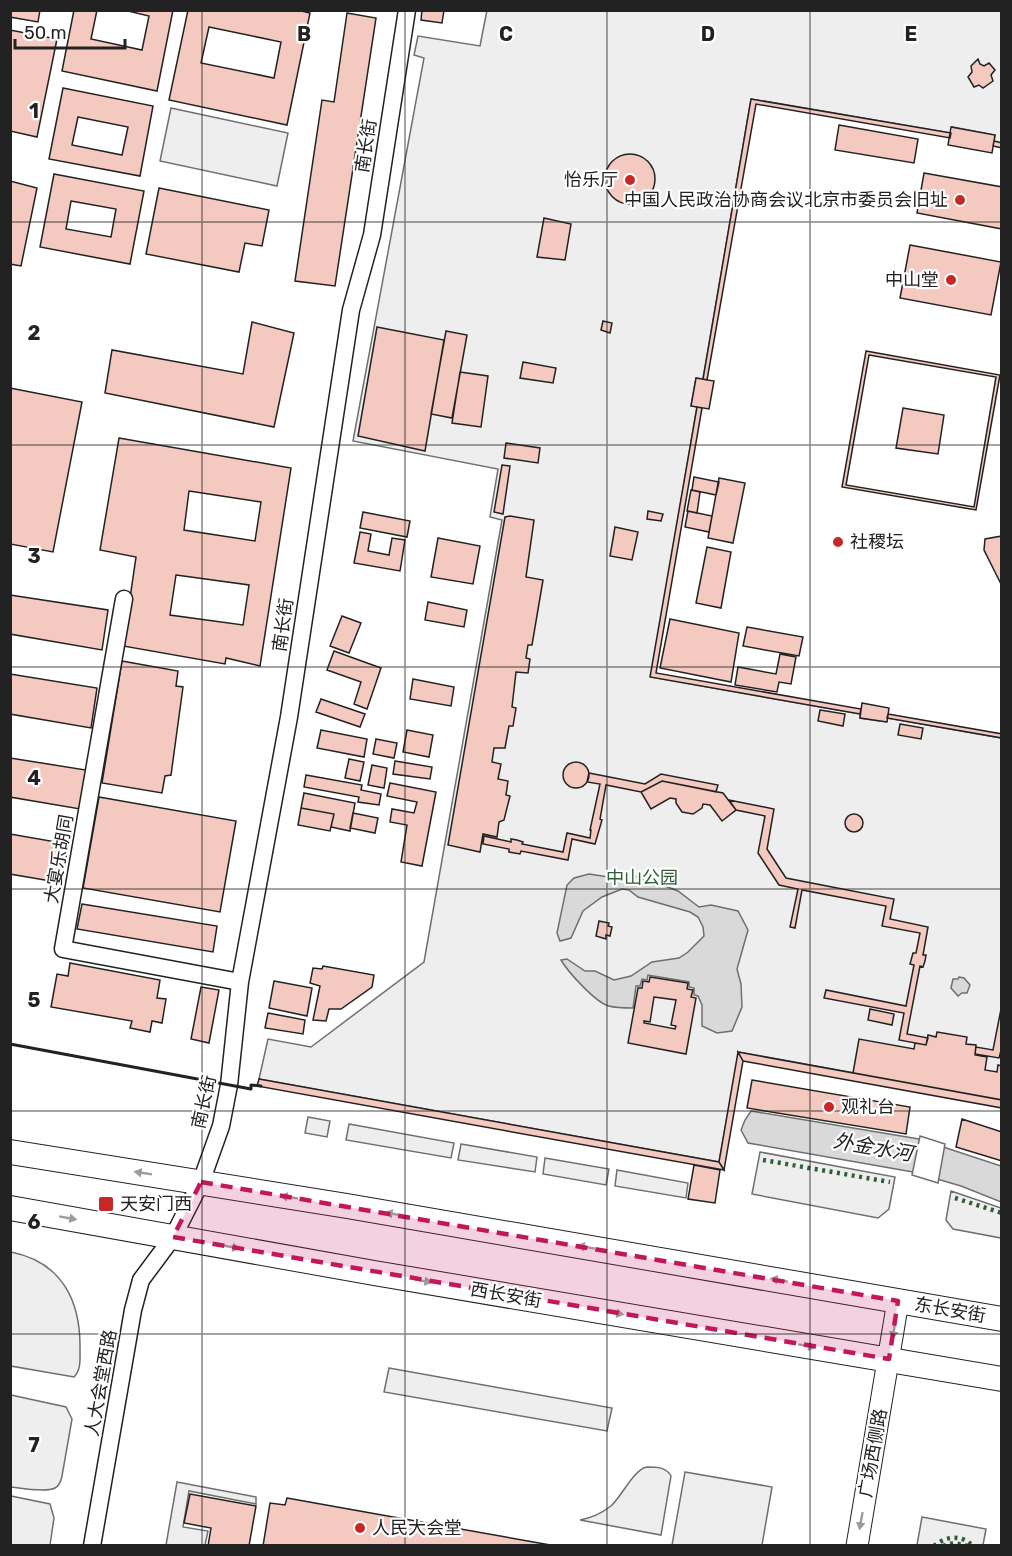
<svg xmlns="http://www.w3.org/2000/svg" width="1012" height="1556" font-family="Rubik,'Noto Sans SC',sans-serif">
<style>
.green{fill:#eee;stroke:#6f6f6f;stroke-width:1.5}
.water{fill:#d9d9d9;stroke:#6f6f6f;stroke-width:1.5}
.pier{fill:#fff;stroke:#6f6f6f;stroke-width:1.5}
.building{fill:#f3c9c0;stroke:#222;stroke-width:1.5;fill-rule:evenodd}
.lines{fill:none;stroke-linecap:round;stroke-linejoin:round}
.minor-casing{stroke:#222;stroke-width:19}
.major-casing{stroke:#222;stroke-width:23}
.highway-casing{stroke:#222;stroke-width:26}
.minor{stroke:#fff;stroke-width:16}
.major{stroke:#fff;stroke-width:21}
.highway{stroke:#fff;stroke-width:24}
.hedge{stroke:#2f5e38;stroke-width:4.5;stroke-dasharray:3 4.5;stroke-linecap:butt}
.wall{stroke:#222;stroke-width:3}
.oneway{fill:#9c9c9c}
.marked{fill:#c2185b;fill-opacity:0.2;stroke:#c2185b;stroke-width:4.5;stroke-dasharray:12 8;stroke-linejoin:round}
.grid{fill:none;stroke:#222;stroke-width:1.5;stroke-opacity:0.55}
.poi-dot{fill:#c62828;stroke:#fff;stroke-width:2}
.labels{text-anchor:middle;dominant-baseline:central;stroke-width:4.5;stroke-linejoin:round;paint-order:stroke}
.street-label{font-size:18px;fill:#222;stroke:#fff}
.poi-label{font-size:18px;fill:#222;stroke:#fff;text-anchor:start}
.park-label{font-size:18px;fill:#2f5e38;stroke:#fff}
.water-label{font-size:20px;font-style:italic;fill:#222;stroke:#fff}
.grid-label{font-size:20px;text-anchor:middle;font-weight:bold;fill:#222;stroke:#fff;stroke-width:4.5;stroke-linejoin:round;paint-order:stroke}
</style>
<rect width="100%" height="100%" fill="#fff"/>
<path class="green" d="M487 10 1001 11V143L994 141 995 135 952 127 951 133 751 99 703 379 696 378 691 406 697 407 651 677 860 714V718L886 722 887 718 1001 738V1100L739 1052 719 1162 259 1079 268 1039 311 1047 424 962 502 520 490 517 498 469 353 441 424 58 414 55 418 36 480 46Z
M171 108 288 133 277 186 160 161Z
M308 1117 330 1121 327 1137 305 1133Z
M349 1124 454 1143 451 1158 346 1140Z
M461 1144 537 1157 535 1172 458 1160Z
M760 1152 895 1177 889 1209 878 1218 752 1194Z
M545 1158 609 1169 606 1185 543 1174Z
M617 1170 688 1183 686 1198 615 1186Z
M951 1191 1001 1208V1238L953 1229 946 1220Z
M11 1252C62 1262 81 1301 80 1350 80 1360 81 1370 74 1377L11 1366Z
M389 1368 612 1408 607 1431 384 1392Z
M11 1395 66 1407 72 1419 62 1476C61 1481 59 1486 55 1488 46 1493 20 1488 11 1487Z
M647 1467C657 1467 666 1467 671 1476L661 1535 580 1520C591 1518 602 1513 611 1506 622 1496 634 1469 647 1467Z
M685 1472 772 1487 762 1545H672Z
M177 1482 256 1497V1504L189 1491 183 1527 208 1531 205 1545H166Z
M11 1496 50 1504 54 1518 50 1545H11Z
M922 1517 986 1529 983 1545H917Z"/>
<path class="water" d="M589 874 621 879 630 875 652 881 678 891 699 907 711 905 738 911 748 930 737 969 741 984 742 1007 732 1031 717 1033 702 1026V1005L698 996 694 995V988L689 987V982L648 975 647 980 642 979 640 986H636L633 1008C625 1008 616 1008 609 1006 596 1003 568 972 561 960L567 959 585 971H595L614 980 631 976 652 962 679 958 688 952 704 936 703 927 698 917 690 912 638 897 629 890 622 889 602 897 583 911 571 938 560 941 557 933 567 885 574 878Z
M959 977 964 978 970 985 967 993H962L958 996 951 988 953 979H958Z
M751 1111 919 1139 1001 1166V1202L961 1186 913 1172 748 1143 741 1130 745 1120Z"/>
<path class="pier" d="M920 1136 945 1144 938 1183 912 1175Z"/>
<path class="building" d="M10 10H40L38 22 10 17Z
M74 10H97L91 39 142 50 149 16 124 10H173L157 91 62 71Z
M188 10H297L310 13 287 125 169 100ZM209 27 281 42 274 78 201 63Z
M422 10H444L442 23 421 20Z
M347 13 376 18 335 286 295 281 322 100 334 102Z
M10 30 57 39 37 137 10 131Z
M978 59 980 64 984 66 989 63 995 70 991 75 993 81 983 88 979 85 974 87 968 77 972 72 971 66Z
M63 88 153 106 140 176 49 159ZM78 117 128 127 122 155 72 145Z
M751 99 951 133 950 138 756 104 707 380 703 379Z
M839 125 918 139 914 163 835 150Z
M951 127 995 135 992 153 948 145Z
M994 141 1002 143V148L993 146Z
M605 179a25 25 0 1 1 50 0a25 25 0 1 1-50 0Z
M924 173 1002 187V229L917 213Z
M54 174 144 191 130 264 40 247ZM71 201 116 209 111 237 66 229Z
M10 181 37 188 21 266 10 264Z
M159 188 269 210 262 246 245 243 239 272 146 254Z
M544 218 571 224 565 260 537 257Z
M910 245 1001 262 991 315 900 298Z
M603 321 612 323 610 333 601 330Z
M252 322 294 333 274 427 105 393 112 350 243 374Z
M377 327 444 340 425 451 358 436Z
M446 331 467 335 452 418 431 414Z
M866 351 1000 375 976 510 842 487ZM869 355 996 377 974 507 846 485Z
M523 362 556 368 553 383 520 378Z
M460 372 488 376 481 427 452 423Z
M696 378 714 381 709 409 691 406Z
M10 388 82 402 53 552 10 544Z
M697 407 702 408 656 673 861 709 860 714 650 677Z
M903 408 944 415 938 454 896 448Z
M119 438 291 468 260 666 226 658 225 664 123 646 136 557 100 550ZM189 491 261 502 255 541 184 530ZM176 575 249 585 243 625 170 615Z
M506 443 540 448 538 463 504 458Z
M502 465 510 466 503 514 494 512Z
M694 477 719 482 716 495 692 490Z
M719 478 745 483 733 543 708 538Z
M691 490 700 492 697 513 687 511Z
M648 511 663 514 661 521 647 519Z
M688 511 712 516 709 532 685 527Z
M363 512 410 521 407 537 360 528Z
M510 516 534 520 526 577 543 580 532 645H528L526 658 530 659 528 673 516 672 512 707 516 708 513 726H509L505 748H494L492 762 501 764 498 779 508 781 506 795 510 796 504 820 499 822 497 837 483 834 480 852 448 845 505 517Z
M615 527 638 532 632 560 610 556Z
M360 532 371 534 368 551 389 555 392 538 405 540 400 571 354 563Z
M1002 536V586L984 550 985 539Z
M438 538 480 546 473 584 431 577Z
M707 547 731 552 721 608 696 603Z
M10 595 108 610 102 650 10 634Z
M428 602 467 610 464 627 425 620Z
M342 616 361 623 349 653 330 646Z
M670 619 739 633 731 682 660 668Z
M747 627 803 637 799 656 743 646Z
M334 651 381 668 367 709 354 704 361 682 327 670Z
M780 654 796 657 791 684 779 682 777 692 735 685 738 667 776 674Z
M122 661 178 671 176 686 183 687 171 775 165 776 162 793 102 783Z
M10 674 97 688 91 728 10 714Z
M413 679 454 687 451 706 410 699Z
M321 699 365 714 360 727 316 712Z
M862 703 889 708 887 722 860 718Z
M820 710 845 714 843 726 818 721Z
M888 714 1002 734V738L887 718Z
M900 724 923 728 921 739 898 735Z
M321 730 367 739 364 757 317 748Z
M407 730 433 735 429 757 403 752Z
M376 739 397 743 394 758 373 754Z
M10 758 86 770 80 809 10 797Z
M349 759 364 762 360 781 345 778Z
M395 761 432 767 430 779 393 774Z
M563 775a13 13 0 1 1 26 0a13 13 0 1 1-26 0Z
M372 765 387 768 384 788 368 785Z
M589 773 645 784 661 774 718 785 716 792 662 781 641 792 606 785 600 819 602 820 595 844 572 839 568 860 521 851 520 854 509 852V849L483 844 484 836 511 842V839L517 840 523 842 522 844 563 852 567 833 590 838 591 830H590L600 784 587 782Z
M306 775 362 785 361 790 381 794 379 805 358 802 359 797 304 787Z
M662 781 723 793 736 810 722 821 710 805 703 804 702 808 693 814 682 812 676 803V799L670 798 651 809 641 792Z
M390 783 436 792 422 866 401 862 407 825 390 822 392 809 414 813 417 802 387 796Z
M304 793 355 803 350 831 331 827 334 814 301 808Z
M99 797 236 821 220 912 83 888Z
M729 800 774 809 767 849 786 878 894 899 890 919 928 927 923 955H926L925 961 923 967 920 966 907 1034 928 1038 926 1045 899 1040 904 1013 824 998 826 990 906 1006 914 965 910 964 913 953H916L920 933 882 926 886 906 802 890 795 928 790 927 798 889 779 885 758 853 765 816 736 810Z
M301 808 334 814 330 831 298 825Z
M353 813 378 818 375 833 350 828Z
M845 823a9 9 0 1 1 18 0a9 9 0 1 1-18 0Z
M10 834 68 844 62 883 10 874Z
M82 904 217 926 213 952 77 929Z
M599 921 609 923 608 926 612 927 610 936 606 935V939L596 936Z
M70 963 160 980 157 998 166 999 162 1023 152 1021 150 1032 130 1028 132 1021 51 1007 57 974 68 976Z
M323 966 374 975 372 987 341 1009H329L326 1021 313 1020 320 986 310 983 313 968 322 969Z
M650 977 688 983 687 989 693 990 691 997 696 998 686 1054 628 1043 638 988H642L643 981 649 982ZM654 997 676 1000 671 1025 676 1026 675 1029 644 1023V1021L650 1022Z
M274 981 312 988 307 1016 269 1008Z
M201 987 219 990 209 1043 191 1039Z
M1002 1004V1047L999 1058 975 1054 976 1047 993 1050Z
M870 1009 894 1014 892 1025 868 1020Z
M268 1013 305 1020 303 1034 265 1028Z
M937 1032 967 1037 966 1044 976 1045 975 1055 987 1057 985 1070 997 1072 998 1065 1002 1066V1100L853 1073 859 1039 914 1049 915 1043 926 1045 928 1035 936 1037Z
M738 1052 743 1061 724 1170 719 1162Z
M738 1052 1002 1100V1108L743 1061Z
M259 1079 719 1162 724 1170 257 1086Z
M752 1080 910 1107 906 1134 747 1108Z
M962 1119 1002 1132V1161L956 1147Z
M694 1165 720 1170 715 1203 688 1199Z
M190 1494 256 1506 249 1546H208L211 1528 184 1523Z
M287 1498 354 1510 556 1546H263L270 1503 285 1505Z"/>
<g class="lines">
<defs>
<path id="minor" d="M124 599 63 949 240 982
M92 1546 133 1310 141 1280 173 1237 201 1182 221 1126 229 1085 240 982 289 717 351 310 372 235 407 10"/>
<path id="major" d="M857 1546 898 1301"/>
<path id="highway" d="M10 1152 347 1206 1002 1319
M10 1208 374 1273 1002 1379"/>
</defs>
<use href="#minor" class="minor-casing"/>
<use href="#major" class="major-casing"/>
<use href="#highway" class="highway-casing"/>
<use href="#minor" class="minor"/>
<use href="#major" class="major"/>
<use href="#highway" class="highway"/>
<path class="hedge" d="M763 1160 890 1182
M955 1198 1002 1213
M934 1546C946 1536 961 1534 973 1546
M943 1546 954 1543 968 1546"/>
<path class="wall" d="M10 1044 251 1089V1085L261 1086"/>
</g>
<defs><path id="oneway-solid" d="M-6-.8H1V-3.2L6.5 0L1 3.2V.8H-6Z" transform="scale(1.5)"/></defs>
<g class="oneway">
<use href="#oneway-solid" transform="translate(143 1173) rotate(-171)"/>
<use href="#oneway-solid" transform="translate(289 1197) rotate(-171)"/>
<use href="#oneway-solid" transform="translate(394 1214) rotate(-170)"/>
<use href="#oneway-solid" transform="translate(68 1218) rotate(10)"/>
<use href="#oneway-solid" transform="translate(231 1247) rotate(10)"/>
<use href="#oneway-solid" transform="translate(586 1247) rotate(-170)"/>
<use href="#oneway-solid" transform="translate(779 1280) rotate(-170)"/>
<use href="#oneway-solid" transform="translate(423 1281) rotate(10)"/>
<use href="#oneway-solid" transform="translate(615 1313) rotate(10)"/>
<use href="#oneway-solid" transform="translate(894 1330) rotate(99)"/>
<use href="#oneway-solid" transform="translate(807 1346) rotate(10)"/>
<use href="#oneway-solid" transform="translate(861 1521) rotate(100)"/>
</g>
<path class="marked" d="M201 1182 898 1301 889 1359 173 1237Z"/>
<path class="grid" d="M202 10V1546M405 10V1546M607 10V1546M810 10V1546M10 222H1002M10 445H1002M10 667H1002M10 889H1002M10 1111H1002M10 1334H1002"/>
<g class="poi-dot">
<circle cx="630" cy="180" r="6"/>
<circle cx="960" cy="200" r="6"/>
<circle cx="951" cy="280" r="6"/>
<circle cx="838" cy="542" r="6"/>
<circle cx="829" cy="1107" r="6"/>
<rect x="98" y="1196" width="16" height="16" rx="3"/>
<circle cx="360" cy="1528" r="6"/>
</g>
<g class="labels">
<g class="street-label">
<text transform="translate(366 146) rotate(-81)">南长街</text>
<text transform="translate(283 625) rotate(-82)">南长街</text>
<text transform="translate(59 859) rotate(-80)">大宴乐胡同</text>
<text transform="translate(204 1102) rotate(-77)">南长街</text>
<text transform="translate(506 1295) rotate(10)">西长安街</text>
<text transform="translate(950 1310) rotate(10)">东长安街</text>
<text transform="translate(101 1383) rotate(-80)">人大会堂西路</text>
<text transform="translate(873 1453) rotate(-80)">广场西侧路</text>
</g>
<g class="poi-label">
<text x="618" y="180" text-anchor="end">怡乐厅</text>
<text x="948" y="200" text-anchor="end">中国人民政治协商会议北京市委员会旧址</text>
<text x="939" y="280" text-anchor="end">中山堂</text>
<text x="850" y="542">社稷坛</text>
<text x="841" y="1107">观礼台</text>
<text x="120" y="1204">天安门西</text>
<text x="372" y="1528">人民大会堂</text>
</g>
<g class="park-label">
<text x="642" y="878">中山公园</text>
</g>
<g class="water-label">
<text transform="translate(873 1147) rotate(10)">外金水河</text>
</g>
</g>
<g class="grid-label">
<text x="304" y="41">B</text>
<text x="506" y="41">C</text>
<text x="708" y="41">D</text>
<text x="911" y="41">E</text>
<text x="34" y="118">1</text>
<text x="34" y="340">2</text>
<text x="34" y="563">3</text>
<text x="34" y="785">4</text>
<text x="34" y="1007">5</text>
<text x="34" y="1229">6</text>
<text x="34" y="1452">7</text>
</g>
<rect width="1012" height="1556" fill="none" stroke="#222222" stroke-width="24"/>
<path d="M15 39v9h110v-9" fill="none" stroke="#222222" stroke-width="3"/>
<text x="24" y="39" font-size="18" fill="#222222" stroke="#ffffff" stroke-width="4.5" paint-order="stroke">50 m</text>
</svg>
